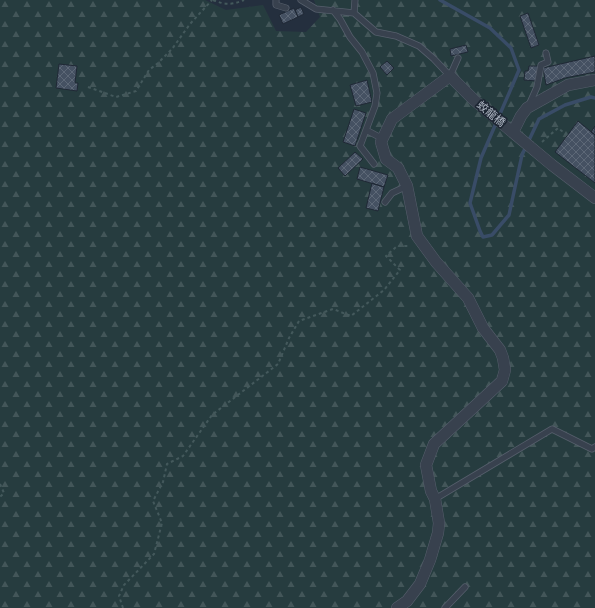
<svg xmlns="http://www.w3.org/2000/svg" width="595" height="608" font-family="'Fira Sans Condensed','Noto Sans TC',sans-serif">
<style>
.forest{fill:url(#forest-firs)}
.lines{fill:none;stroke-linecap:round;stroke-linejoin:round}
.stream{stroke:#394c67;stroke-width:3.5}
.building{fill:url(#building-cross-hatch);stroke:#1f2835}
.lane-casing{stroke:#565f6c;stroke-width:7}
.street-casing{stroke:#565f6c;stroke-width:12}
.path{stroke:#44595c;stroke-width:2;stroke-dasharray:3 3;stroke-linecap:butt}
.lane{stroke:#38414e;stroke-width:5.5}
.street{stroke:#38414e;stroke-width:11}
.labels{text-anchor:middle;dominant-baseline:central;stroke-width:3.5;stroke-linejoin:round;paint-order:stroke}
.street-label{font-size:11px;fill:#b4bcc9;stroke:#1d2633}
</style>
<defs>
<pattern id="forest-firs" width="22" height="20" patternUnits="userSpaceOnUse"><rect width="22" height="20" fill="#263c3f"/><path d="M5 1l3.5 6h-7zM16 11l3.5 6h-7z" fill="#435659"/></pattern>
<pattern id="building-cross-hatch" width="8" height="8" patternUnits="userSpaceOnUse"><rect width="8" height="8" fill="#455162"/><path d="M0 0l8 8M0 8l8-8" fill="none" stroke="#5d6877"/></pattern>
</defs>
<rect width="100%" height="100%" fill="#242f3e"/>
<path class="forest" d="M0 0H205L226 10 263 5 276 31 306 32 320 17 314 0H595V608H0Z"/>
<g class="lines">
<path class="stream" d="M440 0 490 28 511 48 519 70 481 158 470 203 480 231 483 237 492 235 509 215 522 155 539 119 565 105 591 97 595 98"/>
</g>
<path class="building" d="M301 7 304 14 298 17 295 10Z
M294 8 298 17 283 24 279 15Z
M528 13 539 45 531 48 520 16Z
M466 45 468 52 451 56 450 49Z
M595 56V72L565 78 546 85 543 68Z
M387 61 394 68 387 75 380 67Z
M59 64 77 66 75 83H78L77 91 56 88Z
M529 66H538L537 81 524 80 525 71H528Z
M367 80 372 102 356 106 350 85Z
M354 109 366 113 355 146 343 142Z
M578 121 595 135V183L555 152Z
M595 126V135L591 132Z
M355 152 363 159 345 176 338 168Z
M360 167 388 175 384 187 357 179Z
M372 183 384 187 378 211 366 208Z"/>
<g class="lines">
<defs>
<path id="lane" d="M276 0V5L286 8
M301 0 316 9 354 13 376 32 396 36 419 46 434 59 450 76 458 58
M333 10 340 19 350 37 362 52 373 73 377 93 375 106 360 146 374 164
M354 13 355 0
M529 105 537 87 541 65 548 62 546 53
M366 130 383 139
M385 202 392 193 407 186
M435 499 552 429 592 449 595 447
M445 608 465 587"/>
<path id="street" d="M513 132 521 116 527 108 568 85 595 80
M397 608 407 601 420 584 430 560 438 533 439 523 435 499 431 491 426 465 434 444 502 381 505 370 503 358 500 350 483 328 468 298 436 262 417 236 407 186 398 168 386 159 381 142 392 119 450 76 474 100 552 165 595 198"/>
</defs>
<use href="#lane" class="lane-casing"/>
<use href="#street" class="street-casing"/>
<path class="path" d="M213 0C225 5 232 5 244 0
M88 87 116 97 136 91 149 70 158 63 172 49 190 24 212 0
M542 142 558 128 567 135
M0 484 4 493 0 497
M123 608 119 596 124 585 154 554 162 523 153 501 163 482 167 464 183 456 212 415 278 364 289 338 299 321 333 309 351 316 384 290 400 270 386 256 397 246H410"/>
<use href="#lane" class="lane"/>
<use href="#street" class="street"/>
</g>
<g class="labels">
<g class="street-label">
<text transform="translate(491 114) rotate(39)">蛟龍橋</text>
</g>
</g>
</svg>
